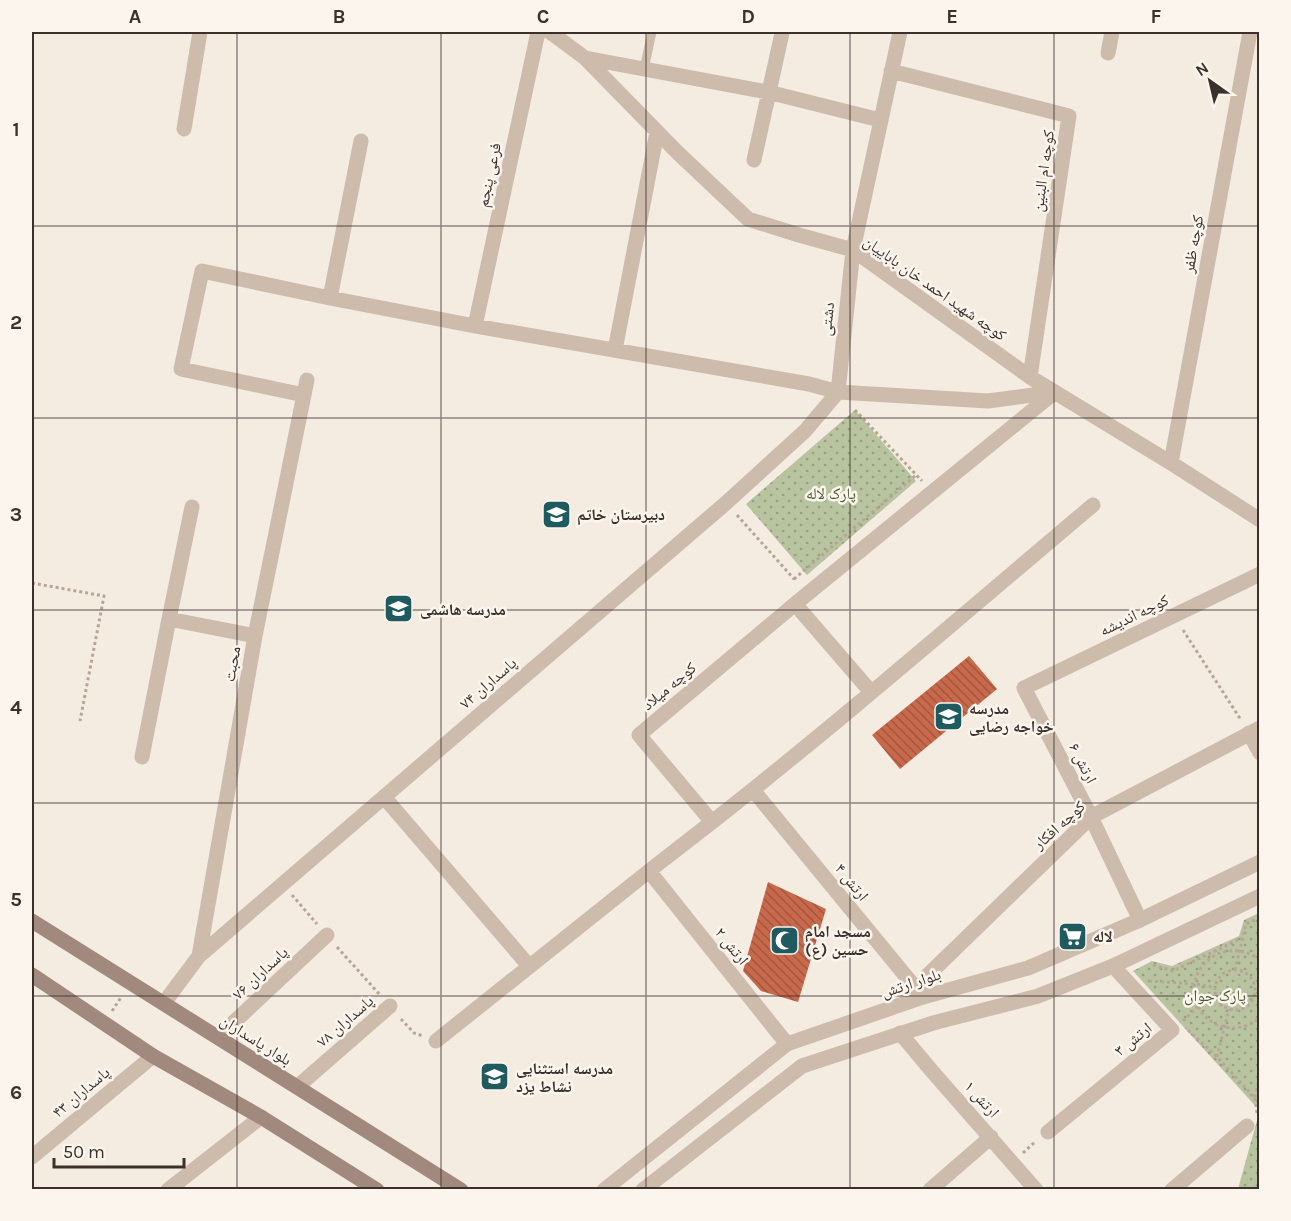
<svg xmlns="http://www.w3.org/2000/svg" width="1291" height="1221" font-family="Karla,'Noto Naskh Arabic',sans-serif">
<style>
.park{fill:url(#park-dots)}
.building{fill:url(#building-back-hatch)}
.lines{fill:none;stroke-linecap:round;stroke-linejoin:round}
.path{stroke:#b9a596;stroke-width:3;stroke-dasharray:3 3;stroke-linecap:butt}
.service{stroke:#cdbbac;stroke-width:9}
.minor{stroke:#cdbbac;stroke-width:15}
.tertiary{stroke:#cdbbac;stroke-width:15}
.secondary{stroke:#a18a7d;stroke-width:15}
.grid{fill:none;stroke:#3b302b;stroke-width:1.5;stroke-opacity:0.55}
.labels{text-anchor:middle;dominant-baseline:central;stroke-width:5;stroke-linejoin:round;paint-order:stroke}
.street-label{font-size:16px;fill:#3b302b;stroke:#fbf5ee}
.park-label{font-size:16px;fill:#4a5a2e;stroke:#fbf5ee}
.poi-label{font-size:16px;font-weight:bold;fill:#3b302b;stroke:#fbf5ee;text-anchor:start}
.neatline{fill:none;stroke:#3b302b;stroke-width:2}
.grid-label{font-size:20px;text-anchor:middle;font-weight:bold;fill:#3b302b}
</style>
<defs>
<pattern id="park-dots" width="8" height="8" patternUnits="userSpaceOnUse" patternTransform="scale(1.5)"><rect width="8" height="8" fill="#b8c4a0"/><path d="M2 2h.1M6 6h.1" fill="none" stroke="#97a083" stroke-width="1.8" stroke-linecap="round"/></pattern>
<pattern id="building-back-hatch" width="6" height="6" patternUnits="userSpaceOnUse" patternTransform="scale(1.5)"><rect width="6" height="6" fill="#c8694b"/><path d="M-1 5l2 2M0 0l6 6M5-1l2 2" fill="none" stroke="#a4573f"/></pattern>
</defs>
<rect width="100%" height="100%" fill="#f4ebe1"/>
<path class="park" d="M855 410 916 481 807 575 746 504Z
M1259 913V1110L1133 971 1152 961 1172 966 1239 936 1244 920Z
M1259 1113V1189H1238Z"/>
<path class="building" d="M969 656 997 689 900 769 872 735Z
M768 882 826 909 798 1002 761 991 743 971Z"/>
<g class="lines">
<path class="path" d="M855 410 922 481
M737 515 794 579
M794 579 916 475
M32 583 104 596 80 721
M1183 630 1241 720
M292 895 317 924
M337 947 381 996
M1260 960C1222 931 1175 975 1202 1013 1208 1020 1216 1026 1225 1027 1237 1030 1250 1026 1260 1018
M1153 965 1173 971 1242 938
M1215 990a20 20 0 1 1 40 0a20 20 0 1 1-40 0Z
M1235 970 1246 924 1260 918
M1149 981 1195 984 1214 987
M112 1011 122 996
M401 1019 414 1033 423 1036
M1183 1021 1198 1006
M1188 1030 1217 1057 1255 1098 1260 1071
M1217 1057 1229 1009
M1255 1098 1257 1113
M1023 1153 1036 1141"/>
<path class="service" d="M644 69 652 32"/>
<path class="minor" d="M550 32 585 58 678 153 748 219 799 235 853 250 1030 377 1171 463 1260 520
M1108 53 1112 32
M585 58 768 92 880 120
M891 71 1069 116 1030 377
M184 129 200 32
M361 141 330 298 475 326 809 384 838 392 988 401 1055 392
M754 160 782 33
M475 326 538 32
M615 350 657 132
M838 392 853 250 900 32
M304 395 181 369 202 271 330 298
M1171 463 1250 32
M192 507 169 619 255 636
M795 604 871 692
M1249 733 1260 753
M142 757 169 619
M753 790 923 997
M384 797 529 966
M712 822C842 720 966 612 1093 505
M649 871 787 1044
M1140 920 1091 817 1024 688 1260 574
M199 956 255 636 307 380
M923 997 928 975 1091 817 1260 728
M164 1003 199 956 726 503 805 431 838 392
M900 1033 931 1070 1036 1190
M218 1037 327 935
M436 1041 649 871 712 822 639 735 795 604 1055 392
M297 1087 390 1006
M1048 1132 1172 1030 1113 966
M32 1157 153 1056
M168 1190 261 1117
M930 1190 991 1137
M1172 1190 1247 1126"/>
<path class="tertiary" d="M604 1190 787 1044 923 997 1028 968 1140 920 1260 862
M643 1190 802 1066 933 1023 1038 996 1113 966 1260 896"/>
<path class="secondary" d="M32 921 461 1190
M32 975 153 1056 261 1117 377 1190"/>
</g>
<path class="grid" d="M237 32V1190M441 32V1190M646 32V1190M850 32V1190M1054 32V1190M32 226H1260M32 418H1260M32 610H1260M32 803H1260M32 996H1260"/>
<defs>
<symbol id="school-square" viewBox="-11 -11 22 22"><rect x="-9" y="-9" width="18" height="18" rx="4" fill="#1f5a5e" stroke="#fbf5ee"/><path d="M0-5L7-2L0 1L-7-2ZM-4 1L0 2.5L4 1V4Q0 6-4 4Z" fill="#fff"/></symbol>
<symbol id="supermarket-square" viewBox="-11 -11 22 22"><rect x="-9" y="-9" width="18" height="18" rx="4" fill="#1f5a5e" stroke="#fbf5ee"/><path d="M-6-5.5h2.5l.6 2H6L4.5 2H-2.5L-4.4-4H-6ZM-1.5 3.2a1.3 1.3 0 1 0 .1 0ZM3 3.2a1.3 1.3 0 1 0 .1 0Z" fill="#fff"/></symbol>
<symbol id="mosque-square" viewBox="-11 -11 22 22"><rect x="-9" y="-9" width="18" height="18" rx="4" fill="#1f5a5e" stroke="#fbf5ee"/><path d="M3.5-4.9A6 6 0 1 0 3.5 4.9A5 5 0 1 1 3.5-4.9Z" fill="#fff"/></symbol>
</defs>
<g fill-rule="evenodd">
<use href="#school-square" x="540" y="498" width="33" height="33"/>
<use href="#school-square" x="382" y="592" width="33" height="33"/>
<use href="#school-square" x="932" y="700" width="33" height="33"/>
<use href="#supermarket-square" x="1056" y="920" width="33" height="33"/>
<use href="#mosque-square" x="768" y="924" width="33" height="33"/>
<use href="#school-square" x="478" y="1060" width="33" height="33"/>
</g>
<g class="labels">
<g class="street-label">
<text transform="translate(1043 171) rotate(-82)">کوچه ام البنین</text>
<text transform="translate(489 175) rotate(-78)">فرعی پنجم</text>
<text transform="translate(1193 244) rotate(-80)">کوچه ظفر</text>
<text transform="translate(935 288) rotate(35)">کوچه شهید احمد خان باباییان</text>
<text transform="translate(827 319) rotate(-84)">دشتی</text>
<text transform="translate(1134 615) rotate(-26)">کوچه اندیشه</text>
<text transform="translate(232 664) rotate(-80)">محبت</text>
<text transform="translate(488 683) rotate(-41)">پاسداران ۷۴</text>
<text transform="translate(669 686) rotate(-40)">کوچه میلاد</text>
<text transform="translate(1083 763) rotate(63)">ارتش ۶</text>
<text transform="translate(1059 825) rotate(-42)">کوچه افکار</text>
<text transform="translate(852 882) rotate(51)">ارتش ۴</text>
<text transform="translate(732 946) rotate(51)">ارتش ۲</text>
<text transform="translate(260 973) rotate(-43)">پاسداران ۷۶</text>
<text transform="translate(911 983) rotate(-18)">بلوار ارتش</text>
<text transform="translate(345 1021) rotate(-41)">پاسداران ۷۸</text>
<text transform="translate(1133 1039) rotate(-39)">ارتش ۳</text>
<text transform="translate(256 1040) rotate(32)">بلوار پاسداران</text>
<text transform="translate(81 1092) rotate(-40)">پاسداران ۴۳</text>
<text transform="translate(982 1099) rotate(48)">ارتش ۱</text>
</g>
<g class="park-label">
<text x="831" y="493">پارک لاله</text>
<text x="1215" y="995">پارک جوان</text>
</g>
<g class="poi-label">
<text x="577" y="514">دبیرستان خاتم</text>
<text x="420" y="609">مدرسه هاشمی</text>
<text x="969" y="708">مدرسه<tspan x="969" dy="18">خواجه رضایی</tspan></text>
<text x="805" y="931">مسجد امام<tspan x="805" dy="18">حسین (ع)</tspan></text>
<text x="1093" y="936">لاله</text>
<text x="516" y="1068">مدرسه استثنایی<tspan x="516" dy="18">نشاط یزد</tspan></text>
</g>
</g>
<rect width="1291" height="1221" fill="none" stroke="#fbf5ee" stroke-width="66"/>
<g transform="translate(1210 81) rotate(326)" stroke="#fbf5ee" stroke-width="4.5" paint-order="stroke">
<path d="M0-4.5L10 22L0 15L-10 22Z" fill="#3b302b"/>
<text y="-9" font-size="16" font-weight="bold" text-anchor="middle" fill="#3b302b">N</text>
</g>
<path d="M54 1158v9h130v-9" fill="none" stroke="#3b302b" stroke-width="3"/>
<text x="63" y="1158" font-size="18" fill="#3b302b" stroke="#fbf5ee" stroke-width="4.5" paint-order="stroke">50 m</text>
<rect x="33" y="33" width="1225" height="1155" class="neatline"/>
<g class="grid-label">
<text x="135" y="23">A</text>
<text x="339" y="23">B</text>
<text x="543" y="23">C</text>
<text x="748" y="23">D</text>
<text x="952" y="23">E</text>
<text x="1156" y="23">F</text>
<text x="16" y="136">1</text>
<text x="16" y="329">2</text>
<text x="16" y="521">3</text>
<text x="16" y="714">4</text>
<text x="16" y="906">5</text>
<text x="16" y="1099">6</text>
</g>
</svg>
